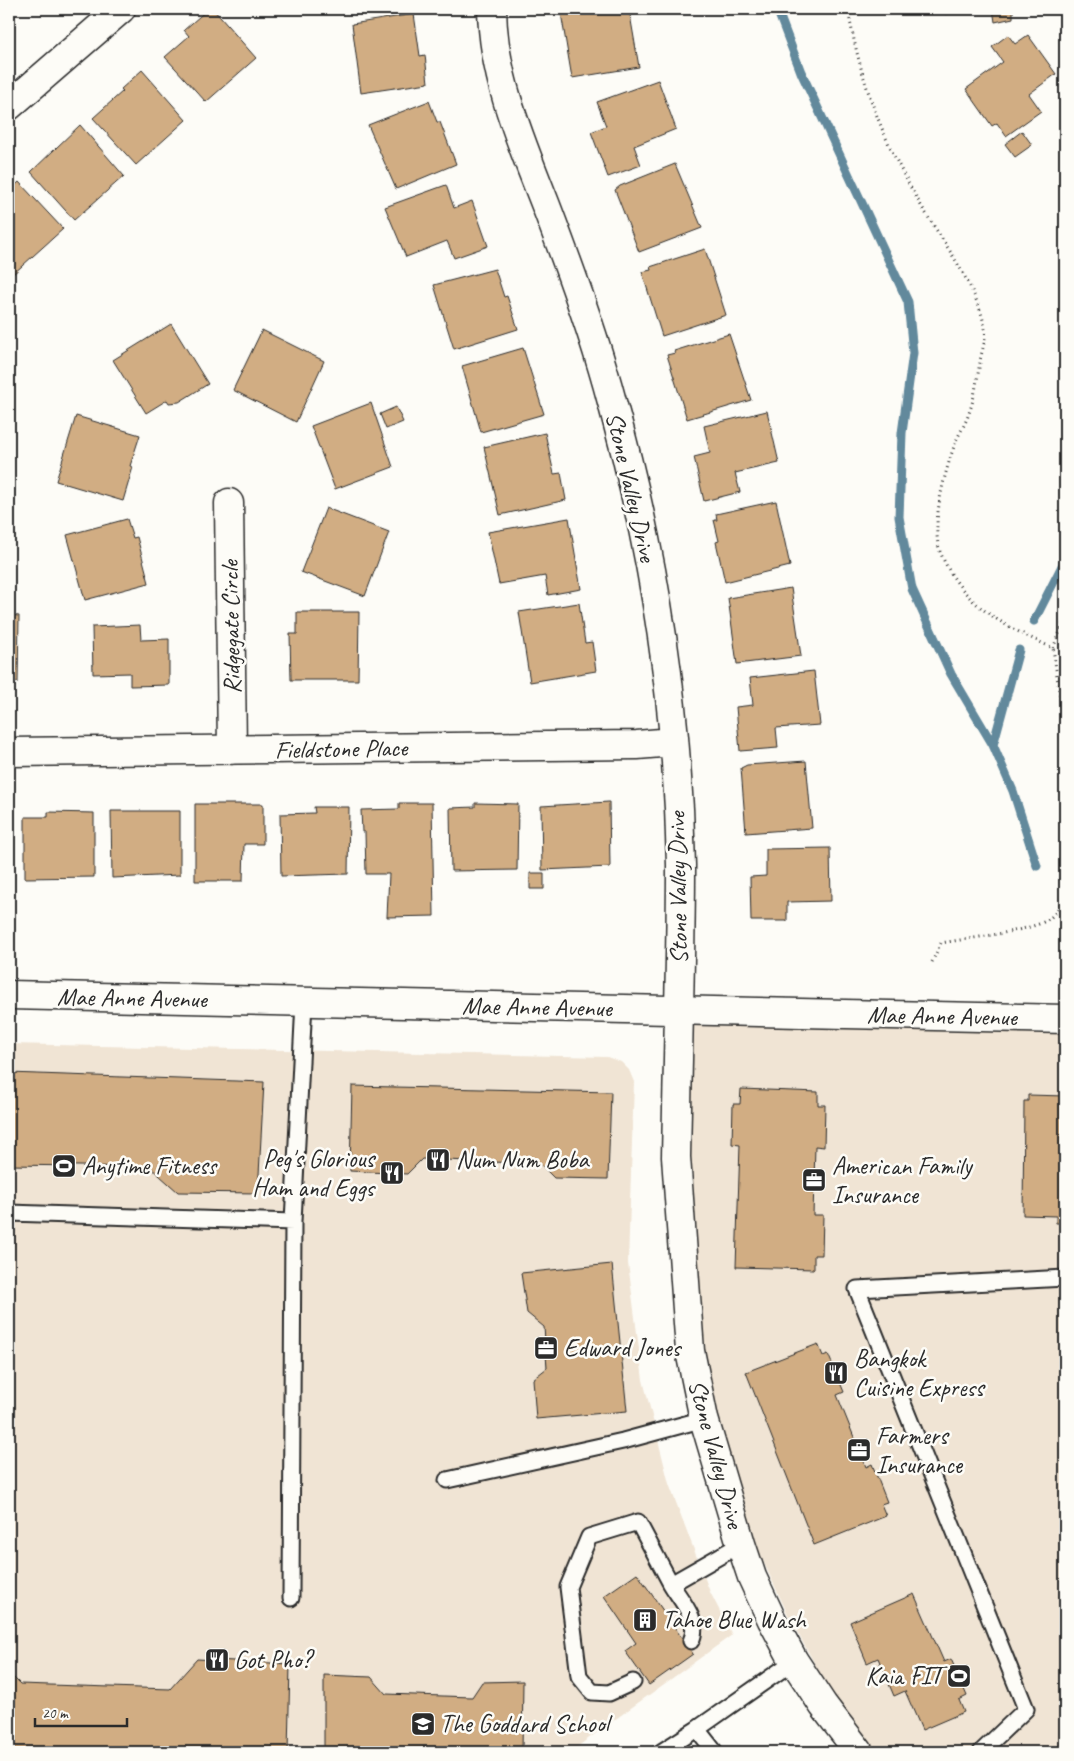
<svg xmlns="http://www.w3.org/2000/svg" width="1074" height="1761" font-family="Caveat,sans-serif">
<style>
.built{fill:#f0e4d4}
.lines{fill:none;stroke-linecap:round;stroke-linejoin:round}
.stream{stroke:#62899c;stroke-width:9}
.building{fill:#d1ad83;stroke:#2b2b2b}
.service-casing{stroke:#2b2b2b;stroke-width:19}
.minor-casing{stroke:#2b2b2b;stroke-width:31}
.tertiary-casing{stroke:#2b2b2b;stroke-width:31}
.secondary-casing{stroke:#2b2b2b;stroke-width:31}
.path{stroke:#2b2b2b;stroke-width:3;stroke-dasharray:1 4;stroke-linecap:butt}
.service{stroke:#fdfcf7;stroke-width:15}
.minor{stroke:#fdfcf7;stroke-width:28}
.tertiary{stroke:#fdfcf7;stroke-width:28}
.secondary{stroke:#fdfcf7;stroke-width:28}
.labels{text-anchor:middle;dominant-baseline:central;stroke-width:5;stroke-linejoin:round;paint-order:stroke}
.street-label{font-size:25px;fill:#2b2b2b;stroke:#fdfcf7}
.poi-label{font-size:25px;fill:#2b2b2b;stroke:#fdfcf7;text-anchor:start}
</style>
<rect width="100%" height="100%" fill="#fdfcf7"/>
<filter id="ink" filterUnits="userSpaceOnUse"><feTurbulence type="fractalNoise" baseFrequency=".02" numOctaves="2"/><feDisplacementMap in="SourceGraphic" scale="10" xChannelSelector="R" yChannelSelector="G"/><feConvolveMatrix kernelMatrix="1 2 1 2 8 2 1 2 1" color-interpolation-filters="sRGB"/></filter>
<g filter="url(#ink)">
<path class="built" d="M679 1010 1065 1019V1752H869L834 1699 790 1619 714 1456 704 1419Z
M9 1044 607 1057 621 1062 629 1070 634 1082 628 1263 643 1380 669 1484 710 1592 732 1635 570 1752H9Z"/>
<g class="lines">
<path class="stream" d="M777 9 801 72 908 302 913 353 902 433 899 517 912 589 951 674 993 745
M1034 621 1065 560
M1019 650 993 745 1013 791 1037 866"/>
</g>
<path class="building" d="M208 9H213L256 58 206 102 165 57 189 36 184 30Z
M567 9H629L639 67 572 78 561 13 568 12Z
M944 9H975L945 14Z
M993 9H1013V18L995 22Z
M414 14 420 56 425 55 428 83 361 93 352 24Z
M1008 35 1015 44 1028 35 1056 74 1029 94 1041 111 1006 136 997 123 992 126 966 89 1003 62 992 47Z
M142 70 186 120 136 165 93 118 123 91 121 89Z
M658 80 676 129 634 146 641 165 608 177 591 132 606 126 597 102Z
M429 101 437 122H440L456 164 396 189 368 125Z
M80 125 124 176 74 220 31 172Z
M1022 131 1032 145 1015 157 1005 144Z
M675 164 702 228 639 252 615 190 620 186Z
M19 182 63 229 12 275 9 272V191Z
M446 185 454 208 472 201 488 246 454 258 447 241 406 257 385 207Z
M705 249 726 315 662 336 642 272 651 270 650 267Z
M495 269 504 297 507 296 518 329 454 349 434 285Z
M171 324 208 384 179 402 169 403 167 400 146 413 113 360Z
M262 330 324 361 296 422 233 390Z
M729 334 751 400 687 419 667 355 675 353 674 351Z
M523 348 544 414 481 432 462 366Z
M371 403 393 467 335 489 311 426Z
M396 407 403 422 386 429 380 414Z
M767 411 779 463 735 473 740 492 704 501 694 457 710 453 704 426Z
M76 416 140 435 130 466 133 467 123 501 56 481Z
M545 433 554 474 561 473 566 500 500 515 484 447Z
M776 501 790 566 725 582 716 542 719 541 714 520H717L716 514Z
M326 508 389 532 365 596 301 572Z
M569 518 581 589 548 595 545 576 499 584 488 532Z
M127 519 133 538 137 537 149 583 85 600 67 535Z
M791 588 801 656 737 664 728 598Z
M579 603 585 643 592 642 596 671 530 682 519 612Z
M297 612H359L358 680H291L290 634H297Z
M9 615 19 616 18 682H9Z
M140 625 141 640 169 639V685L130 686V673L93 674 92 627Z
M814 671 820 725 776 728 778 748 740 751 736 707 753 705 750 678Z
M806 761 812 828 746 833 741 768 747 765Z
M609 802 610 867 542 870 541 806Z
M399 803H432L434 916 387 917 389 874H366L365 832H362L361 810 399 809Z
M475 803 518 804 517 870 451 871 450 808 475 807Z
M195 804H263V844H244L243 881H195Z
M314 807H349L348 874 281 876 280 814 315 813Z
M111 811H180V875L112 878Z
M48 812 94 813V877L25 878V817H48Z
M830 848 831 901 787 902V921H751L750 877 766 876V849Z
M530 873H544V889H530Z
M9 1073 264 1082 258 1193 178 1192 150 1167 9 1165Z
M352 1086 611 1092 608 1179 554 1178 540 1164 422 1159 407 1174 350 1171Z
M741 1089 818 1092V1105H825L824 1147 815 1146 813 1215H823L822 1255H814V1269L736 1267 740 1145 732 1144 733 1104H740Z
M1028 1095 1065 1096V1223H1056V1216L1023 1215 1024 1101H1028Z
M612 1264 627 1411 536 1419 533 1379 547 1368 544 1327 527 1313 521 1273Z
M818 1344 823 1356 828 1354 844 1392 837 1395 866 1467 872 1464 887 1502 881 1504 886 1516 814 1545 746 1372Z
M637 1573 693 1654 649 1685 625 1651 636 1643 604 1596Z
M914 1594 944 1662 951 1659 967 1696 959 1700 964 1712 922 1730 905 1691 894 1696 878 1658 867 1663 850 1622Z
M197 1659 290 1664 288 1752H9V1673L20 1684 170 1689Z
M324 1675 371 1677 386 1694 472 1697 482 1682 523 1681 522 1752H324Z"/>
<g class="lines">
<defs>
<path id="service" d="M9 1213 293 1222 291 1598
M293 1222 304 1002
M447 1480 623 1441 704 1419
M671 1584C681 1601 701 1621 691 1641
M633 1682 609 1693 592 1692 579 1676 568 1587 589 1537 638 1522 671 1584 741 1544
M661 1752 697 1729
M715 1752 697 1729 794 1661
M981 1752 1026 1709 857 1289 1065 1278"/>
<path id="minor" d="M492 9C493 80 523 146 548 211 572 274 595 337 612 402 654 552 678 710 681 865 681 914 680 962 679 1010
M9 106 121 9
M229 503 232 750
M9 752 637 745 673 742"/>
<path id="tertiary" d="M679 1010 676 1157 690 1351 704 1419 741 1544 752 1577 772 1620 794 1661 823 1705 859 1752"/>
<path id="secondary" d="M9 995 1065 1019"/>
</defs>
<use href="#service" class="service-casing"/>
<use href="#minor" class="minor-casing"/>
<use href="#tertiary" class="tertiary-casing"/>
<use href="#secondary" class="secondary-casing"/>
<path class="path" d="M848 9C860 80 882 139 919 202 940 238 978 287 985 329 987 338 981 352 980 362 977 379 975 397 969 413 966 423 960 432 956 441 946 468 929 527 941 554 963 606 1004 626 1053 648L1065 732
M1053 648 1065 620
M932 962 941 943C963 939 1036 931 1050 918 1058 912 1062 900 1065 892"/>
<use href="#service" class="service"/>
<use href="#minor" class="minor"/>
<use href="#tertiary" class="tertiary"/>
<use href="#secondary" class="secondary"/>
</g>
</g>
<defs>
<symbol id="restaurant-square" viewBox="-11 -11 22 22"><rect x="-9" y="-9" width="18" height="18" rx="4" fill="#2b2b2b" stroke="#fdfcf7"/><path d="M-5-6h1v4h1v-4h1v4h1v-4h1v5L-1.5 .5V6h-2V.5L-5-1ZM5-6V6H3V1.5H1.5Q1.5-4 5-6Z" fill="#fff"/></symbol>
<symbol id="stadium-square" viewBox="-11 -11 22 22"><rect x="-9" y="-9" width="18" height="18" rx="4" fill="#2b2b2b" stroke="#fdfcf7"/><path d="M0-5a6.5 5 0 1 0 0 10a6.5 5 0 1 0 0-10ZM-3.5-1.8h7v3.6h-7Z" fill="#fff"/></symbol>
<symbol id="office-square" viewBox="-11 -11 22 22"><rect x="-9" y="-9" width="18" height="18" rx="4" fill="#2b2b2b" stroke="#fdfcf7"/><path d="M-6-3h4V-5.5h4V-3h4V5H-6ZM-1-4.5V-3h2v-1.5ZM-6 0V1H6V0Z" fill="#fff"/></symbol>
<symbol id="building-square" viewBox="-11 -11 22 22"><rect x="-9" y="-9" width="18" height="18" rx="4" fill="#2b2b2b" stroke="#fdfcf7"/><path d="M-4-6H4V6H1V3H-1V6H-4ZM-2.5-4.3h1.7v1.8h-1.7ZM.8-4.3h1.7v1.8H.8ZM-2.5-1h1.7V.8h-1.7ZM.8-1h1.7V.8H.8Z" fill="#fff"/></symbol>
<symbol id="school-square" viewBox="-11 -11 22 22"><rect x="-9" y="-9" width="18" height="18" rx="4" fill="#2b2b2b" stroke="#fdfcf7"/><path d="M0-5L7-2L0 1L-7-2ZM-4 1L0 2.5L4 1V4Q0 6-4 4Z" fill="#fff"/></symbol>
</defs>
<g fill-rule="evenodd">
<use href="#restaurant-square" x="424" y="1146" width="28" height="28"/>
<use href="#stadium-square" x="50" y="1152" width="28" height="28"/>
<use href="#restaurant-square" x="378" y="1159" width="28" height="28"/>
<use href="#office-square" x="800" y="1166" width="28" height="28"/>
<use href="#office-square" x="532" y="1334" width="28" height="28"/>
<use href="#restaurant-square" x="822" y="1359" width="28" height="28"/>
<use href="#office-square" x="845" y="1436" width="28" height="28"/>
<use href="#building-square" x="631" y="1606" width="28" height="28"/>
<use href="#restaurant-square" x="203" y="1646" width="28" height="28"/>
<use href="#stadium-square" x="945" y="1662" width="28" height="28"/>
<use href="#school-square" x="409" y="1710" width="28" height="28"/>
</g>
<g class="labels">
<g class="street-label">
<text transform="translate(631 487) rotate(77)">Stone Valley Drive</text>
<text transform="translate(231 627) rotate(-91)">Ridgegate Circle</text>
<text transform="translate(341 749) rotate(-1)">Fieldstone Place</text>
<text transform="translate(678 888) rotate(-91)">Stone Valley Drive</text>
<text transform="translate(132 998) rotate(1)">Mae Anne Avenue</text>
<text transform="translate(537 1007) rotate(1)">Mae Anne Avenue</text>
<text transform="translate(942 1016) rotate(1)">Mae Anne Avenue</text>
<text transform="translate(716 1454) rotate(75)">Stone Valley Drive</text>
</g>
<g class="poi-label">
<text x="374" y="1159" text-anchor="end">Peg's Glorious<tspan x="374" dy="29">Ham and Eggs</tspan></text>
<text x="456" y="1160">Num Num Boba</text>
<text x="82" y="1166">Anytime Fitness</text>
<text x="832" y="1166">American Family<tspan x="832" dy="29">Insurance</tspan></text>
<text x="564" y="1348">Edward Jones</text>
<text x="854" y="1359">Bangkok<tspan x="854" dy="29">Cuisine Express</tspan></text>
<text x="876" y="1436">Farmers<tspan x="876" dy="29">Insurance</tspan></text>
<text x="662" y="1620">Tahoe Blue Wash</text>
<text x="234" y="1660">Got Pho?</text>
<text x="942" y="1676" text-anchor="end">Kaia FIT</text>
<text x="440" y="1724">The Goddard School</text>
</g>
</g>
<rect width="1074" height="1761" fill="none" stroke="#fdfcf7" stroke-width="30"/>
<rect x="15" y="15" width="1044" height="1731" fill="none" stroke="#2b2b2b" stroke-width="2" filter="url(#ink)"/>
<path d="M35 1718v8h92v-8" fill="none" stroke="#2b2b2b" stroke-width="2.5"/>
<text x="42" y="1718" font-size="15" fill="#2b2b2b" stroke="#fdfcf7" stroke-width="4" paint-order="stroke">20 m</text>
</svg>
